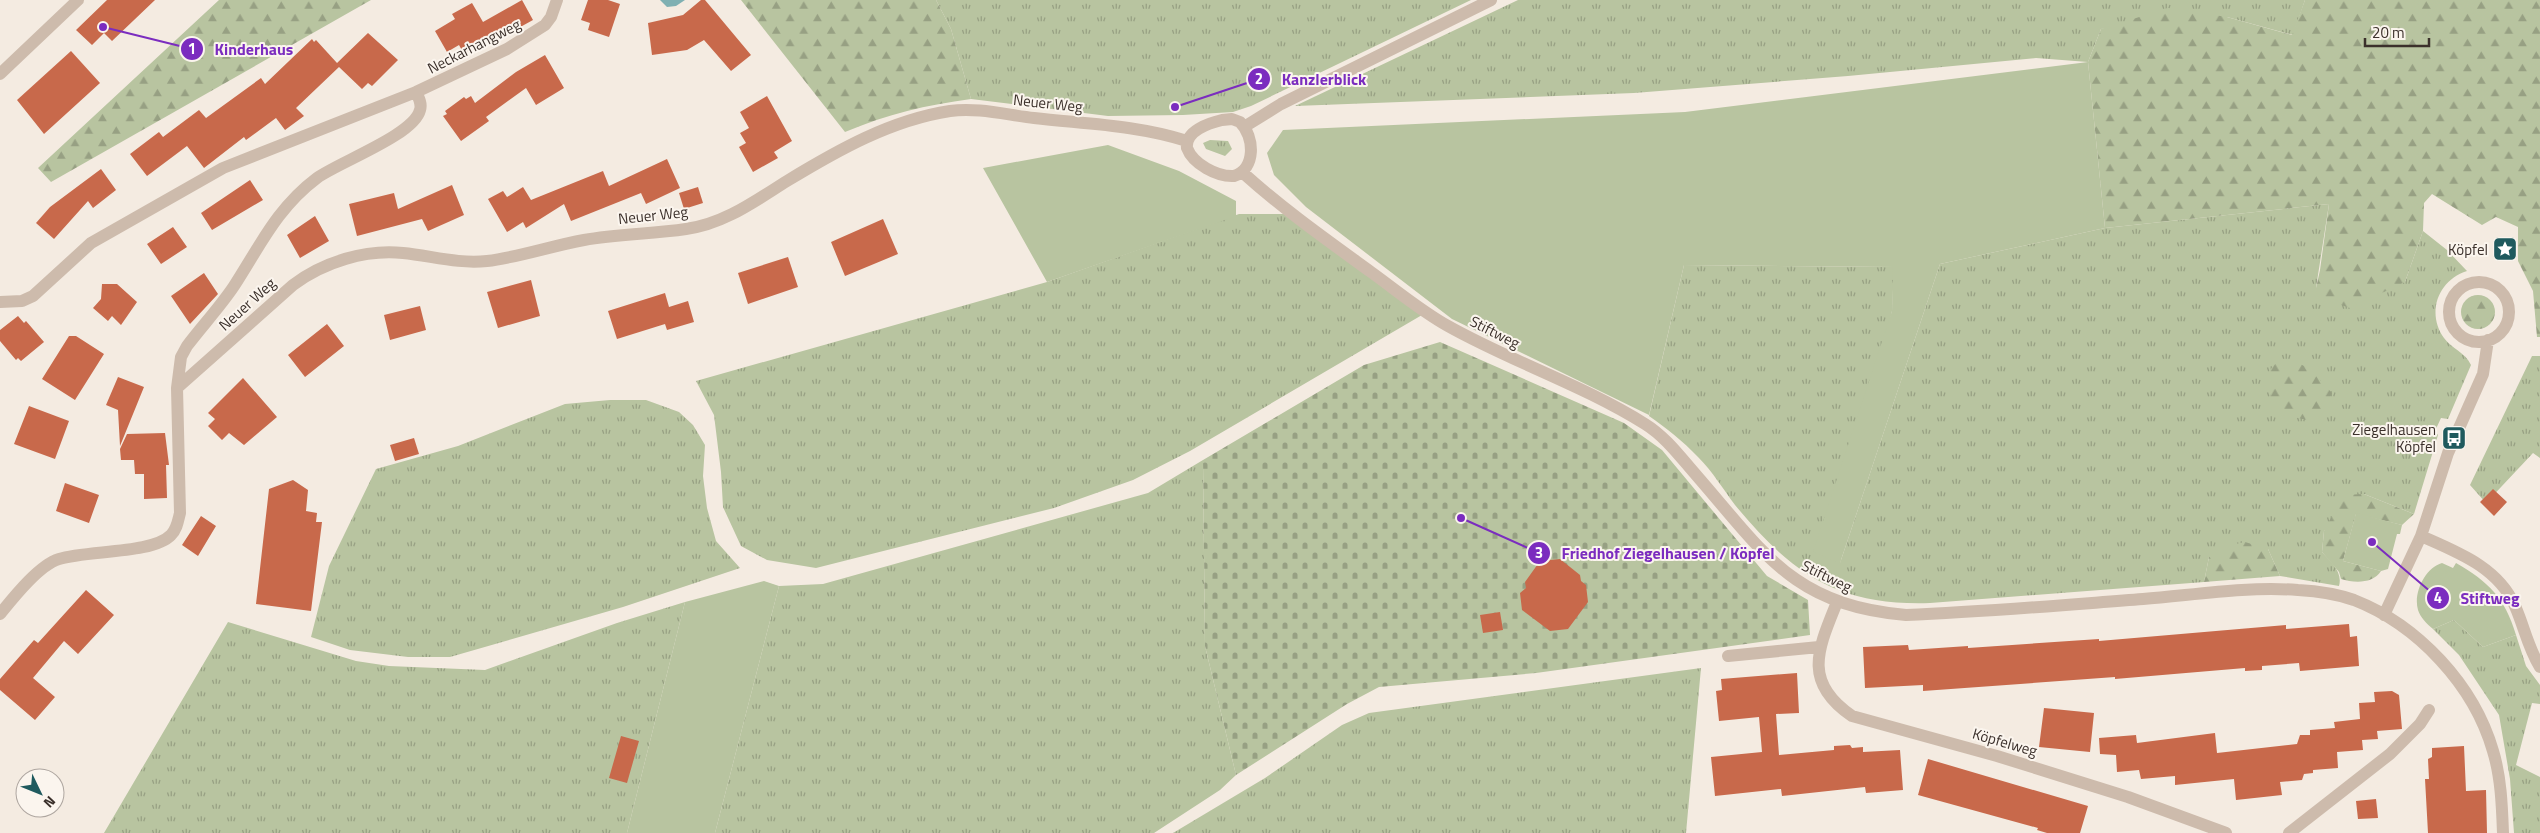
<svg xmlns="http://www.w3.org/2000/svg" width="2540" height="833" font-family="'Titillium Web',sans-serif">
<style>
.grass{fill:url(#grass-tufts)}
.forest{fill:url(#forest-firs)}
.cemetery{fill:url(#cemetery-stones)}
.green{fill:#b8c4a0}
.water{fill:url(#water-ripples)}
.building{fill:#c8694b}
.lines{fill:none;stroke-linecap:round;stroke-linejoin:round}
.minor{stroke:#cdbbac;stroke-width:12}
.labels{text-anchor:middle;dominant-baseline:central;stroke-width:4;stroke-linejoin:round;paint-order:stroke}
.street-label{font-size:15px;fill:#3b302b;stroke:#fbf5ee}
.poi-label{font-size:15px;fill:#3b302b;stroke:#fbf5ee;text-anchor:end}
.leader{fill:none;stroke:#7b2cbf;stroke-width:2}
.callout-dot{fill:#7b2cbf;stroke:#fbf5ee;stroke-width:2}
.mark-label{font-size:15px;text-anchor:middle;font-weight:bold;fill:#fff}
.callout-label{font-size:16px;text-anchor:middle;font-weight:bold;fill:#7b2cbf;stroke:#fbf5ee;stroke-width:4;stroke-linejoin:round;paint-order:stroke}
</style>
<defs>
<pattern id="grass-tufts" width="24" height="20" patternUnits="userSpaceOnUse" patternTransform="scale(1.25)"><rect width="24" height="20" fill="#b8c4a0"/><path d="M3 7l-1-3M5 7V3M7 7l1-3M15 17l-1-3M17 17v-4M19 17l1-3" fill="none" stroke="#97a083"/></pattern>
<pattern id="forest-firs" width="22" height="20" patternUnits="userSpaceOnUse" patternTransform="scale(1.25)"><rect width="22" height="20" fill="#b8c4a0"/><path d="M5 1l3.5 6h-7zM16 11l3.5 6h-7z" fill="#97a083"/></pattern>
<pattern id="cemetery-stones" width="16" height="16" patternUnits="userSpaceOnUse" patternTransform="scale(1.25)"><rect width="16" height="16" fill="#b8c4a0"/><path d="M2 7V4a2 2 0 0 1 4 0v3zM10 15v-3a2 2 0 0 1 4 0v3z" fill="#97a083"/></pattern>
<pattern id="water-ripples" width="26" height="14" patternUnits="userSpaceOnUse" patternTransform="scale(1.25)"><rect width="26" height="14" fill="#7fb0b2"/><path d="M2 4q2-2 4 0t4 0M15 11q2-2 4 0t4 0" fill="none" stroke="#699091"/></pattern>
</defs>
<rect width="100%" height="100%" fill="#f4ebe1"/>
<path class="grass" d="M936 0H1471L1251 106 1233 112 1183 115 1108 116 971 99 951 29Z
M1518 0H2305L2293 35 2227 17 2101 29 2088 62 2036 58 1848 76 1634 93 1295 106Z
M1210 140 1228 141 1232 149 1225 156 1206 149 1203 143Z
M2329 204 2316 288 2405 282 2423 231 2447 250 2467 271C2438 280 2426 313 2444 338 2452 349 2465 352 2471 365L2448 419 2441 418 2435 431 2438 435 2414 514 2364 494 2324 531 2322 552C2331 562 2343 572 2339 586L2280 576 2268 549 2209 557 2204 582 1930 603C1838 606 1792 574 1735 505 1723 489 1713 472 1698 457 1683 441 1666 428 1649 416L1684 265 1894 267 1892 311 1840 563 1940 264 2105 228Z
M1239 214H1288L1422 315 1190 451 1133 480 1054 508 816 568 767 560 741 546 723 507 721 472 714 415 696 381 1047 282Z
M2532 356H2540V458L2533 453 2486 503 2470 485Z
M610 400H646L679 412 693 425 705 445 703 476 707 508 716 541 740 568 623 607 450 657H408L350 650 311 637 329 566 376 469 458 446 565 404Z
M1203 460 1205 646 1236 775 1220 790 1154 833H715L779 586 823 584 1148 493Z
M685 602 627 833H104L228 622 356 661 389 666 485 670 617 623Z
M2454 620 2483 647 2516 635 2526 666 2540 685V704L2532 703 2516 765 2540 777V833H2514L2510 779 2499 715 2459 655 2433 629Z
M1701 668 1686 833H1173L1265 778 1342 725 1369 713Z"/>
<path class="forest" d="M219 0H371L51 182 38 168Z
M741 0H936L951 29 971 99C926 105 888 114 845 132Z
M2305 0H2540V337H2537L2533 291 2518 261V227L2496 217 2482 225 2432 194 2424 203 2423 231 2405 282 2350 308 2326 300 2316 288 2320 270 2329 204 2105 228 2088 62 2101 29 2168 8 2227 17 2292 35Z
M2461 312a17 17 0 1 1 34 0a17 17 0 1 1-34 0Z
M2293 361 2309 368 2332 393 2326 407 2308 420C2277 415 2272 405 2265 376L2275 364Z
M2364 494 2414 514 2402 525 2356 514 2343 561 2381 571C2373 584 2354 583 2341 579L2339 572 2322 552 2324 531 2343 495Z
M2245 542 2268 549 2280 576 2204 582 2209 557 2226 546Z"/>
<path class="cemetery" d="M1440 342 1624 423 1662 450 1767 576 1808 600 1810 635 1536 673 1379 687 1347 704 1236 775 1205 646 1203 460 1364 365Z"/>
<path class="green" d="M2088 62 2105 228 1940 264 1840 563 1813 552 1892 311 1893 267 1684 265 1649 415 1452 319 1306 207 1274 175 1267 153 1283 130 1685 112Z
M1108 145 1179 171 1236 201V216L1047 282 983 168Z
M2356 513 2402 525 2400 534H2397L2388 569 2381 571 2343 561Z
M2442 563 2453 568 2456 563C2489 582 2505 598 2516 635L2483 647 2454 620 2433 629C2427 624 2420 617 2418 610 2413 593 2425 568 2442 563Z
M764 581 779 586 715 833H627L685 602Z"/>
<path class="water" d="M660 0H685L676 6 667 7Z"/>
<path class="building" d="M107 0H155L112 41 104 33 92 45 76 30Z
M522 0 533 20 504 36 502 32 464 54 459 45 447 52 435 31 455 19 452 14 472 3 483 22Z
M588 0H608L620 4 609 37 588 30 590 23 581 20Z
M701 0H705L751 55 731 71 704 40 687 50 652 55 648 23 683 15Z
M368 33 398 60 372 86 368 83 362 89 339 67 296 108 304 116 285 130 276 118 246 140 244 137 204 168 187 146 147 176 130 154 159 132 163 137 199 110 206 118 261 78 265 84 312 39 314 42 316 40 337 63Z
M71 51 100 83 44 134 17 100Z
M545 55 564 88 536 105 526 88 486 117 489 121 461 141 443 116 447 114 445 111 464 97 466 99 471 96 475 103 516 72Z
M767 96 792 141 774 152 778 158 753 172 739 147 746 143 740 133 749 128 740 112Z
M667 159 680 188 646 204 641 193 571 221 564 204 526 228 523 222 507 232 488 199 503 191 507 197 523 187 531 200 603 171 609 186Z
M101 169 116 190 93 208 88 201 54 239 36 223 50 207Z
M250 180 263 200 212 230 201 213Z
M452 185 464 215 428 231 422 219 357 236 349 204 394 193 398 209Z
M698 187 703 203 684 209 679 193Z
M315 216 329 241 300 258 287 235Z
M883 219 898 254 845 276 831 242Z
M173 227 187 247 161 264 147 244Z
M788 257 798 287 748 304 738 273Z
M204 273 218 294 190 324 171 296Z
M531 280 540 316 498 328 487 292Z
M102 284H117L137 302 121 325 112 316 108 321 93 308 101 299Z
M665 293 669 307 688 301 694 322 667 330 665 324 617 339 608 311Z
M420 306 426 330 390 340 384 315Z
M18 316 24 323 26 321 44 342 21 361 18 358 16 360 0 341V330Z
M327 324 344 346 305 377 288 355Z
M69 336H76L104 354 75 400 42 379Z
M118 377 144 387 120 446 118 410 106 405Z
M243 378 277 417 244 445 229 433 222 440 208 426 215 419 208 413Z
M29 406 69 421 55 459 14 444Z
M165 433 169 465H166L167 498 144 499V474H135L134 460H121L120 449 127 434Z
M414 438 419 454 395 461 390 445Z
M293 480 308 490 306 511 317 513 316 522H322L311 611 256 604 269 489Z
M65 483 99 495 89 523 56 511Z
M2493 489 2507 502 2494 516 2480 502Z
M201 516 216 526 198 556 182 545Z
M1560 559 1580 575 1581 581 1586 585 1588 602 1568 629 1550 631 1522 610 1520 593 1526 588 1525 582 1540 561Z
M86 590 114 615 78 654 64 641 33 678 55 697 35 720 0 690V679L34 640 38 643Z
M1500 612 1503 630 1483 633 1480 615Z
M2349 624 2350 637 2357 636 2359 666 2300 671 2299 663 2262 666V670L2245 671V668L2115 679V677L1923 691V685L1865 688 1863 647 1908 645 1909 650 1968 646V648L2099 639V641L2286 625V629Z
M1797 673 1799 713 1776 714 1779 755 1834 750V746L1850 745 1852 748 1863 747V752L1900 750 1903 790 1866 793 1865 787 1782 796 1781 789 1715 796 1711 757 1762 752 1759 717 1719 721 1716 691 1722 690 1721 679Z
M2392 691 2399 695 2402 729 2377 731 2378 739 2362 740 2363 750 2337 752 2338 768 2313 770V773L2304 774 2302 780 2280 782 2282 795 2236 800 2234 779 2175 785V776L2141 779 2139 770 2117 772 2116 755 2100 754 2099 738 2136 735 2137 743 2215 733 2217 753 2297 744 2300 735H2310V730L2335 728 2334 722 2360 719 2359 703 2375 702 2374 692Z
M2044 708 2094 713 2090 752 2039 747Z
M621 736 639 741 627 783 609 778Z
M2464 746 2466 791 2486 790 2487 833H2428L2425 779H2429L2428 759 2432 757V748Z
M1928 759 2088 806 2080 833H2047L2037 830 2038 828 1918 795Z
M2376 799 2378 818 2358 819 2356 801Z"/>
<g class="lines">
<path class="minor" d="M0 74 78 0
M1222 120 1232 119 1240 122C1255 137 1256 169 1234 176 1217 177 1193 164 1187 148 1185 131 1209 123 1222 120Z
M1244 127 1281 104 1491 0
M1242 172C1283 209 1327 240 1371 272 1396 290 1421 311 1448 326 1512 362 1583 385 1645 424 1666 437 1681 458 1697 476 1765 554 1793 605 1906 615 1985 612 2064 605 2143 599 2194 595 2247 586 2298 590 2316 591 2337 594 2354 600 2418 625 2474 685 2493 751 2501 777 2502 806 2503 833
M2449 312a30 30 0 1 1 60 0a30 30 0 1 1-60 0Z
M0 302 22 301 33 296 91 243 223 168 416 92 507 49 545 25 551 17 557 0
M177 388 293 285C323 262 366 249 403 253 432 256 458 264 487 261 520 257 551 246 584 240 618 234 652 234 686 229 724 224 755 201 787 181 838 150 891 120 950 111 977 107 1007 115 1034 118 1086 124 1137 125 1187 141
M2421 536C2457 552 2498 567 2515 606 2524 626 2528 648 2540 667
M1837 602C1818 649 1802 682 1852 716L1997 756 2128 797 2226 833
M0 614C13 598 39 565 59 559 87 550 153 554 171 535 177 529 178 521 180 513L177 388 181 357 187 346C202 326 220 307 234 286 260 246 277 208 317 178 339 162 414 135 420 110 422 104 419 98 416 92
M2384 615 2421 536 2448 453 2483 374 2488 340
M1728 656 1819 647
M2289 833 2390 754 2420 724 2429 710"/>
</g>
<defs>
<symbol id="sight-square" viewBox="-11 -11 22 22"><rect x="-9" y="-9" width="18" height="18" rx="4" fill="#1f5a5e" stroke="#fbf5ee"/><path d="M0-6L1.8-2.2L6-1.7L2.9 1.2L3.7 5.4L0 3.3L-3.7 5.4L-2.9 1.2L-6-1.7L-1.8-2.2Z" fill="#fff"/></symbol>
<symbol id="bus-square" viewBox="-11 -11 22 22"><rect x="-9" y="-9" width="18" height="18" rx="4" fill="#1f5a5e" stroke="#fbf5ee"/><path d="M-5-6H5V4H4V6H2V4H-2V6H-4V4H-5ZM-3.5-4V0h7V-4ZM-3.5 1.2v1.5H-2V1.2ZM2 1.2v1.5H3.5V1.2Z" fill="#fff"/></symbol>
</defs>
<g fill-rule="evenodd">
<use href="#sight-square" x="2491" y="235" width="28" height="28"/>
<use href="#bus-square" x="2440" y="424" width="28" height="28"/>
</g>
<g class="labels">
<g class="street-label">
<text transform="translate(474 46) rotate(-27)">Neckarhangweg</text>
<text transform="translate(1048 103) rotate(6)">Neuer Weg</text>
<text transform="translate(653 215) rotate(-6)">Neuer Weg</text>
<text transform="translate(247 304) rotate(-42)">Neuer Weg</text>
<text transform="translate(1495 332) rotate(27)">Stiftweg</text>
<text transform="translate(1827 576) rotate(26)">Stiftweg</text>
<text transform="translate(2005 742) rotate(16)">Köpfelweg</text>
</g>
<g class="poi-label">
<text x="2488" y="249">Köpfel</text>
<text x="2436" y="429">Ziegelhausen<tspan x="2436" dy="17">Köpfel</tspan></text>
</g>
</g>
<path class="leader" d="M103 27L192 49M1175 107L1259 79M1461 518L1539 553M2372 542L2438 598"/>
<g class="callout-dot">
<circle cx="103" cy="27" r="5"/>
<circle cx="1175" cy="107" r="5"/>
<circle cx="1461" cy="518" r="5"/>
<circle cx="2372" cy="542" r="5"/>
<circle cx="192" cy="49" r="12"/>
<circle cx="1259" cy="79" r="12"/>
<circle cx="1539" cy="553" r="12"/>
<circle cx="2438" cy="598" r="12"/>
</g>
<g class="mark-label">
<text x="192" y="54">1</text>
<text x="1259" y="84">2</text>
<text x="1539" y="558">3</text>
<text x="2438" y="603">4</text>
</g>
<g class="callout-label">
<text x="254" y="55">Kinderhaus</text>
<text x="1324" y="85">Kanzlerblick</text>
<text x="1668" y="559">Friedhof Ziegelhausen / Köpfel</text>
<text x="2490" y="604">Stiftweg</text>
</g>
<g transform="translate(40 793) rotate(133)"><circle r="24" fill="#fbf5ee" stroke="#aea6a0"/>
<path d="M0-4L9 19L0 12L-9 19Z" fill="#1f5a5e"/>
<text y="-8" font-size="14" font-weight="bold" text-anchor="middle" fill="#3b302b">N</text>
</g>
<path d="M2365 38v8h64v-8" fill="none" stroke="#3b302b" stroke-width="2.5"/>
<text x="2372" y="38" font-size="15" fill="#3b302b" stroke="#fbf5ee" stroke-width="4" paint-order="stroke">20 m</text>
</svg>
